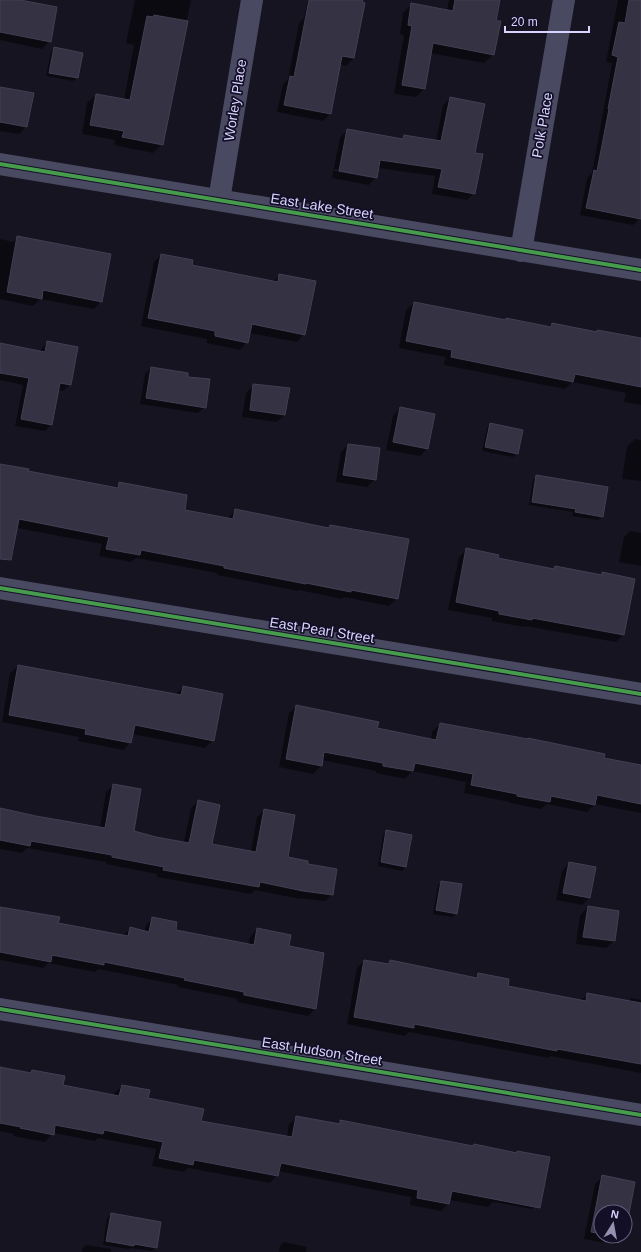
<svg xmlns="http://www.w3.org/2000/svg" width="641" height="1252" font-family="Helvetica,sans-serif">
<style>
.shadow{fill:#0007;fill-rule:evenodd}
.building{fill:#343243;stroke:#433f54}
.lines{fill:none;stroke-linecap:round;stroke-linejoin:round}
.street{stroke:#4a4962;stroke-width:22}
.cycleway-casing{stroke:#130f26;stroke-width:6}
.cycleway{stroke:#469c4c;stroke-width:4}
.labels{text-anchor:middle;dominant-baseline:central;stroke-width:3.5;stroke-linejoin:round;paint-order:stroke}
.street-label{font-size:14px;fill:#d9d4ff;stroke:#130f26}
</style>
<rect width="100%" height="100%" fill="#161421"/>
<path class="shadow" d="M0 0H15L50 41 42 49 0 40Z
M135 0H191L162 144 153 153 114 145 115 140 82 134 87 103 96 95 124 100 134 45 126 43Z
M308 0H362L361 3 364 4 354 58 346 66 340 64 330 114 323 121 277 112 283 84 288 79 299 23 304 18Z
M449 0H499L495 21 493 55 484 63 430 53 424 89 416 97 394 94 404 35 400 34 403 13 412 4 447 10Z
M618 0H641V212L640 218 633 225 580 215 587 178 592 173 612 63 606 62Z
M55 48 77 78 73 81 46 76 51 52Z
M0 88 26 127 19 134 0 131Z
M450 98 474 154V193L467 200 432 194 435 176 378 168 376 177 369 185 332 178 340 137 348 130 400 140 404 136 436 141 443 105ZM334 169 372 176V178L334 171Z
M18 237 101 301 94 309 40 299 33 306 0 299V239L13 242Z
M161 255 191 266 272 282 280 275 304 334 297 342 249 333 247 342 240 350 207 343V339L141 326 154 262Z
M414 303 505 320 506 319 549 327 552 324 596 332 597 331 641 339V405L624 402 626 393 572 382 565 389 444 365 445 357 399 348 406 310Z
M47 342 77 348 70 385 63 391 58 390 51 425 45 431 15 426 23 385 0 380V344L40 352 41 349Z
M151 368 187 378 205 407 198 413 140 404 145 374Z
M254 385 284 415 277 422 242 417 246 393Z
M400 408 427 449 420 456 386 450 393 416Z
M490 424 522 430 517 454 513 457 482 451 487 428Z
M635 439 641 440V481L622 479 627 447Z
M348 445 375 479 367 487 336 482 341 452Z
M0 465 27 472 114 489 120 483 183 511 228 519 235 510 327 528 330 526 397 598 389 606 344 597 342 599 299 590 298 591 217 575V573L136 558 131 562 99 556 102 544 17 528 0 536Z
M537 476 602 516 598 520 572 516 573 512 529 505 533 480Z
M630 531 641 533V566L619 562 624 537Z
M466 550 497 559 553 570 555 567 600 576 603 573 623 635 616 642 525 626 524 627 492 621V618L448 610 459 557Z
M18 666 175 695 183 687 213 740 205 748 132 734 131 742 123 750 78 741 79 737 2 722 10 673Z
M297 706 376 729 431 740 432 732 440 724 641 766V813L595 804 587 812 547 804 541 809 510 803V802L464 793 466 782 412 771 405 779 376 773V771L322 760 321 766 313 774 279 767 289 713Z
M113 785 133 832 156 838 184 843 191 808 198 801 210 844 251 852 257 817 264 810 286 857 306 865 332 894 325 901 295 898 255 890 251 894 157 877V874L106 864V862L27 848 22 853 0 849V809L100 828 106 792Z
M387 831 406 867 402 871 378 866 383 835Z
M569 863 589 898 582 905 556 900 562 871Z
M441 882 456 913 453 917 433 914 438 885Z
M588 907 614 941 606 948 576 944 580 915Z
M0 908 57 924 123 936 130 928 144 932 146 925 153 918 175 930 248 945 250 937 257 929 287 947 323 954 315 1009 308 1016 237 1002 238 999 178 987V985L99 969 95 972 48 963 43 968 0 960Z
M364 961 386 965 390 961 474 978 478 974 506 986 580 1001 588 994 628 1002 631 998 641 1000V1073L550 1056 549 1058 409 1032 405 1036 347 1024 357 968Z
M0 1068 30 1073 32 1071 62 1085 114 1095V1093L122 1086 147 1099 200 1121 287 1137 289 1124 297 1117 337 1125 341 1122 473 1147 516 1154 518 1152 540 1202 532 1209 493 1202 488 1207 449 1200 448 1204 441 1211 410 1205 411 1197 278 1171 277 1175 270 1183 188 1168 184 1172 152 1166 156 1149 98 1138 95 1141 53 1133 45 1142 13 1136 14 1134 0 1131Z
M603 1176 634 1182 625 1230V1212H601V1236H624L616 1245 584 1239 595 1184Z
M111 1214 160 1223 156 1248 152 1251 130 1248 129 1249 103 1245 107 1218Z
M284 1242 307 1247 306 1252H279L280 1246Z
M86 1245 111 1249V1252H82V1249Z"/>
<path class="building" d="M0 0H20L57 7 51 42 0 32Z
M309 0H363L362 2 365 3 354 58 342 56 331 114 284 105 290 76 294 77Z
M455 0H500L496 21H501L494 55 433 43 425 89 402 85 412 26 408 25 411 3 453 11Z
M629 0H641V219L586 208 594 170 597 171 609 109H608L618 57 612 55 619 22 625 23Z
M154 15 188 21 163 145 122 137 124 131 90 125 96 94 130 100 147 16 153 17Z
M54 47 83 53 78 78 49 73Z
M0 87 34 93 27 127 0 122Z
M450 97 485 104 475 153 483 154 475 194 438 187 442 169 380 160 377 178 339 171 347 129 403 139 404 135 441 141Z
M17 236 111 254 102 302 43 290 42 299 7 292Z
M161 254 193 260 192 265 278 282 279 274 316 281 305 335 252 324 248 343 215 336V331L148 318Z
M414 302 506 320V318L551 327 552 323 597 332V330L641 338V387L575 374 573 382 451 357 452 350 406 341Z
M47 341 78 347 71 385 60 383 52 425 21 419 29 378 0 373V343L45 352Z
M151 367 188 373V377L210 379 206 408 146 398Z
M253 384 290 388 285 415 250 410Z
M400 407 435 414 428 449 393 442Z
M490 423 523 430 518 454 485 447Z
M348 444 380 448 376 480 343 475Z
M0 464 29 469 28 471 118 488 119 482 187 495 185 510 233 519 235 509 329 528 330 525 409 539 398 599 351 590V592L306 583V584L224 568V566L141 550 140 555 106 549 109 537 19 519 11 560 0 559Z
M536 475 608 487 603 517 575 512 576 509 532 502Z
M466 548 499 555 498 558 554 569 555 566 602 575V572L635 579 624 635 532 618V620L499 614V611L456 602Z
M18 665 181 695 183 686 223 694 214 741 135 725 131 743 85 734 86 729 9 715Z
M296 705 379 722 377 728 436 740 440 723 528 739V738L605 754 604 758 641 765V804L597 795 595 805 551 796 550 802 517 796V794L471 785 473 774 415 763 413 771 383 766V763L324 752 322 766 286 759Z
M113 784 141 789 134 831 156 837 189 843 198 800 220 805 212 844 256 852 264 809 295 815 288 857 308 861V864L337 869 333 895 303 891 260 882 259 887 163 870 164 867 112 857V855L31 841 30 846 0 840V808L36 816 105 828Z
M386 830 412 835 406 867 381 862Z
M569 862 596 867 590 898 563 893Z
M441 881 462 884 457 914 436 910Z
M588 906 619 911 615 941 583 937Z
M0 907 60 917 58 923 128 936 130 927 149 932 152 917 177 922 176 930 254 945 257 928 291 935 289 946 324 953 316 1009 244 995V992L184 980 185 978 104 962V965L52 955 51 962 0 952Z
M364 960 389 964 390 960 477 978 478 973 509 979 508 986 586 1001 587 993 641 1003V1064L557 1049V1051L414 1024V1028L354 1017Z
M0 1067 31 1073 32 1070 65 1076 63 1085 119 1096 122 1085 150 1090 148 1098 204 1109 201 1121 292 1137 296 1116 340 1124V1120L473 1146 474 1144 517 1153V1151L550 1157 540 1208 452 1191 449 1204 417 1198 418 1190 281 1163 278 1176 194 1160 193 1165 159 1158 163 1142 104 1130 103 1134 55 1125 54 1135 20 1128 21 1127 0 1123Z
M602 1175 635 1182 625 1235V1212H601V1234L591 1232Z
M111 1213 161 1222 157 1248 134 1244V1246L106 1241Z"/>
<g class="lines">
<path class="street" d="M0 164 641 270
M219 200 252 0
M521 251 564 0
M0 588 641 694
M0 1009 641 1115"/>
<defs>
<path id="cycleway" d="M0 164 641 270
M0 588 641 694
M0 1009 641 1115"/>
</defs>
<use href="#cycleway" class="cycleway-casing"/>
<use href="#cycleway" class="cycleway"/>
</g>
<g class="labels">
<g class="street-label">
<text transform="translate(235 100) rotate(-81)">Worley Place</text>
<text transform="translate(542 125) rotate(-80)">Polk Place</text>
<text transform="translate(322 206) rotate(9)">East Lake Street</text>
<text transform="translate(322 630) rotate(9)">East Pearl Street</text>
<text transform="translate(322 1051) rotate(9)">East Hudson Street</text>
</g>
</g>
<g transform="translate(613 1224) rotate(11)"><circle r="19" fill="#130f26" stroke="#625e7d"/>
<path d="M0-3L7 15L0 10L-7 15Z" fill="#9591b1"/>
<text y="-6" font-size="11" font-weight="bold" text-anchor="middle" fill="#d9d4ff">N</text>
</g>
<path d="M505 26v6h84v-6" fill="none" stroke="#d9d4ff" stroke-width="2"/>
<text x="511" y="26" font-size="12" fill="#d9d4ff" stroke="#130f26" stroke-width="3" paint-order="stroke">20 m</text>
</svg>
